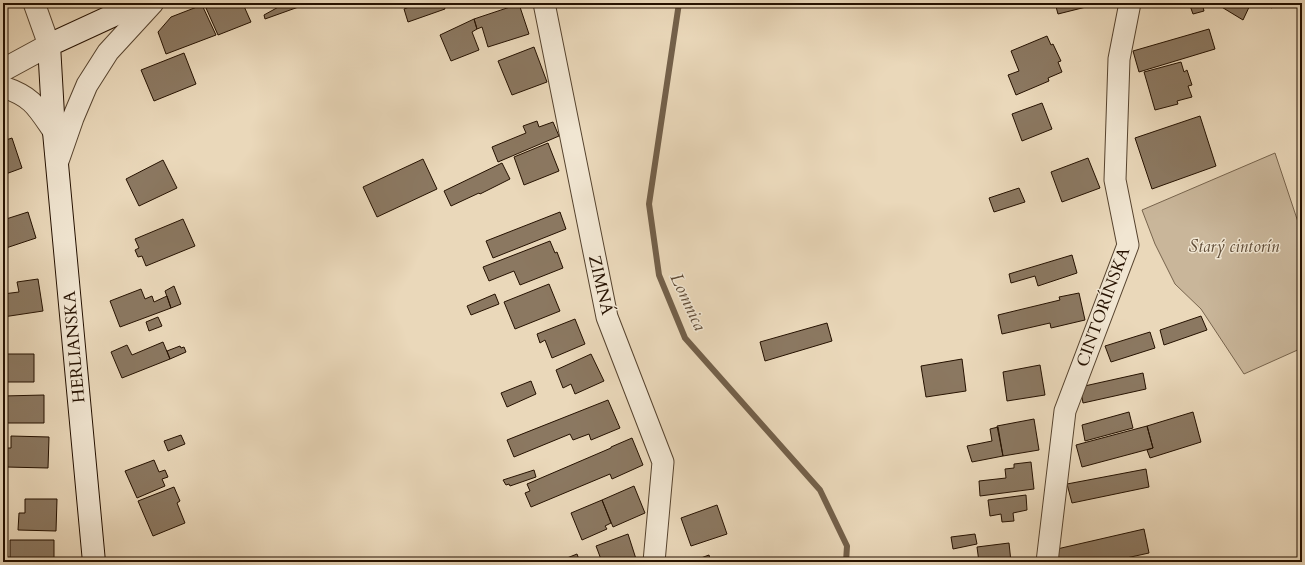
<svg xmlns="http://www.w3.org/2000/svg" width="1305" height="565" font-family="Cardo,serif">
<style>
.green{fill:#c9b69a;stroke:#77644d}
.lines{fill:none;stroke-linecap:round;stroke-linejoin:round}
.stream{stroke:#73604a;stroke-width:6}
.building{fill:#8b7861;stroke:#251100}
.minor-casing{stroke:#56432e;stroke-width:23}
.tertiary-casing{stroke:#56432e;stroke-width:24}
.secondary-casing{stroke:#251100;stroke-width:24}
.minor{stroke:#f1e6d2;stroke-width:21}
.tertiary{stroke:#f1e6d2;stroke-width:22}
.secondary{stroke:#f1e6d2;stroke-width:22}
.labels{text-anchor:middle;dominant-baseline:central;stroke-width:3;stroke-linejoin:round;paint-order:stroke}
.park-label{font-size:17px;font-style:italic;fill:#5e4b36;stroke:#f1e6d2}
.street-label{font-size:17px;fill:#251100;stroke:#f1e6d2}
.water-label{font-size:18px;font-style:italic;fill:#604c37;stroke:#f1e6d2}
</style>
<rect width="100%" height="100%" fill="#ead8ba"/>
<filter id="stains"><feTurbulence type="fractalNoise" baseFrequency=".005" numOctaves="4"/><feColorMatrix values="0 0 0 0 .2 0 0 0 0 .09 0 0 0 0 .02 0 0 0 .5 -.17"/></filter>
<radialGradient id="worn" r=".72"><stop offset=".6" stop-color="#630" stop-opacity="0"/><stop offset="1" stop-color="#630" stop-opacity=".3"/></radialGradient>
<path class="green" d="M1275 153 1302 234V348L1244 374 1201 309 1175 284 1155 244 1142 210Z"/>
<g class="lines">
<path class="stream" d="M679 3 649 204 659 275 685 338 820 490 847 546 846 562"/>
</g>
<path class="building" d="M219 3H236L238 6 243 4 251 22 218 35 206 8Z
M281 3H303L304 5 265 19 264 15 282 5Z
M419 3H443L445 9 408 22 404 9Z
M1055 3H1102L1058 14Z
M1189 3H1202L1204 11 1193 14Z
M1215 3H1251L1243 20Z
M1263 3H1275L1272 8Z
M519 4 529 34 488 47 482 27 477 29 474 19Z
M202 5 216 35 166 54 158 32 171 17Z
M474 19 477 29 472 32 479 50 451 61 440 35Z
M1209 29 1215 49 1139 72 1133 51Z
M1047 36 1051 45 1053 44 1061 61 1058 62 1062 72 1048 78 1049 81 1016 95 1008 75 1019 71 1011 51Z
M534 47 547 82 512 95 498 61Z
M184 53 196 84 154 101 141 70Z
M1181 62 1184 72 1187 70 1192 85 1188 86 1192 97 1177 101 1178 104 1155 110 1144 72Z
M1042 103 1052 129 1022 141 1012 114Z
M1200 116 1216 166 1152 189 1135 138Z
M537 121 539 127 553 122 559 136 498 162 492 147 526 133 523 126Z
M12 138 22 168 3 175V141Z
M548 143 559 171 524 185 514 157Z
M1088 158 1100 188 1062 202 1051 172Z
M423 159 437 189 377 217 363 187Z
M163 160 177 188 139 206 126 179Z
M502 163 510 179 480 194 479 193 451 206 444 191Z
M1019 188 1025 202 994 212 989 198Z
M28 212 36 238 3 249V220Z
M560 212 566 229 493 258 486 241Z
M183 219 195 246 146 266 142 256 138 257 135 250 139 248 135 239Z
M550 241 555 253 557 252 563 268 520 285 514 271 489 281 483 267Z
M1072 255 1077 273 1038 286 1035 276 1011 283 1009 274Z
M38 279 43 311 3 317V294L19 292 17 282Z
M549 284 560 311 515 329 504 302Z
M174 286 181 304 171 308 165 291Z
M141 289 145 299 152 296 154 302 167 296 171 308 120 327 110 301Z
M1079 293 1085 320 1051 328 1050 323 1002 334 998 315 1060 300 1059 297Z
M495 294 499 304 471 315 467 306Z
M1201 316 1207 330 1164 345 1160 330Z
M158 317 162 326 149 331 146 322Z
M575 319 585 344 552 358 545 340 540 343 537 334Z
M827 323 832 341 765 361 760 342Z
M1150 332 1155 348 1111 362 1105 346Z
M163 342 170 359 122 378 111 352 127 345 132 355Z
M180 346 181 348 184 347 186 352 170 359 167 351Z
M3 354H34V382H3Z
M591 354 604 381 575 394 571 384 563 388 556 370Z
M962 359 966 391 926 397 921 366Z
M1040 365 1045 395 1007 401 1003 372Z
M1143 373 1146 389 1083 403 1080 387Z
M531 381 536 394 507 407 501 393Z
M44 395V423H3V396Z
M608 400 620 428 591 440 589 434 573 440 570 434 514 457 507 440Z
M1129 412 1133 428 1085 441 1082 425Z
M1193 412 1201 442 1150 458 1147 450 1153 448 1147 426Z
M1034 419 1039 450 1003 456 997 426Z
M1147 426 1153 448 1082 467 1076 445Z
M998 427 1003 456 972 462 967 446 992 441 990 429Z
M181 435 185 444 168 451 164 441Z
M11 436 49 437 48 468 6 467 7 448H11Z
M632 438 643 465 612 479 610 474 531 507 525 493 530 491 527 484 611 448V447Z
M3 447 7 448 6 465H3Z
M154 460 159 472 165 470 168 477 162 479 165 486 137 498 125 471Z
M1031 462 1034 489 980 496 979 481 1006 478 1005 469 1014 468V464Z
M1146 469 1149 487 1072 503 1067 484Z
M534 470 536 477 510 486 509 484 506 485 503 480Z
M634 486 645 513 613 527 602 500Z
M174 487 180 501 177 503 185 523 153 536 138 501Z
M1026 495 1027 510 1013 513 1014 521 1002 522 1001 514 990 516 988 500Z
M25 499H57L56 531 18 530 19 513H25Z
M602 500 611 523 605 526 607 529 582 540 571 513Z
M717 505 727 534 691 546 681 518Z
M1144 529 1149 553 1108 562H1060L1057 549Z
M628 534 637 562H602L596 546Z
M975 534 977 544 953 549 951 537Z
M10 540H54V562H10Z
M1009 543 1011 562H979L977 547Z
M577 554 580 562H557Z
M709 555 711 562H690Z"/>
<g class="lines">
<defs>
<path id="minor" d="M34 3 49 45
M544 3 607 317 663 462 654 562
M3 87C33 97 37 107 54 132
M57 164 73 118 87 85 108 52 153 3
M1047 562 1065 411 1128 245 1115 180 1119 59 1130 3"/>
<path id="tertiary" d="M3 70 49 45"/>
<path id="secondary" d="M94 562 54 132 49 45 140 3"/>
</defs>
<use href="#minor" class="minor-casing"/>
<use href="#tertiary" class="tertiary-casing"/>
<use href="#secondary" class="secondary-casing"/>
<use href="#minor" class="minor"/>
<use href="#tertiary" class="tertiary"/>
<use href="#secondary" class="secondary"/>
</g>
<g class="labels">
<g class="park-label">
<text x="1234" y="246">Starý cintorín</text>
</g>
<g class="street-label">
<text transform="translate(601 285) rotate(77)">ZIMNÁ</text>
<text transform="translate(1103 307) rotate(-70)">CINTORÍNSKA</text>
<text transform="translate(74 347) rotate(-95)">HERLIANSKA</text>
</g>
<g class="water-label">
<text transform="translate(688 302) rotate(65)">Lomnica</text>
</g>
</g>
<rect width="1305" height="565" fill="none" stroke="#ead8ba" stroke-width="16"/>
<rect x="4" y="4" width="1297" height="557" fill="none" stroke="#251100" stroke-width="2"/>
<rect x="8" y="8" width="1289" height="549" fill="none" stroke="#251100"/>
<rect width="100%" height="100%" filter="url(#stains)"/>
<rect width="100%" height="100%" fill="url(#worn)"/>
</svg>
